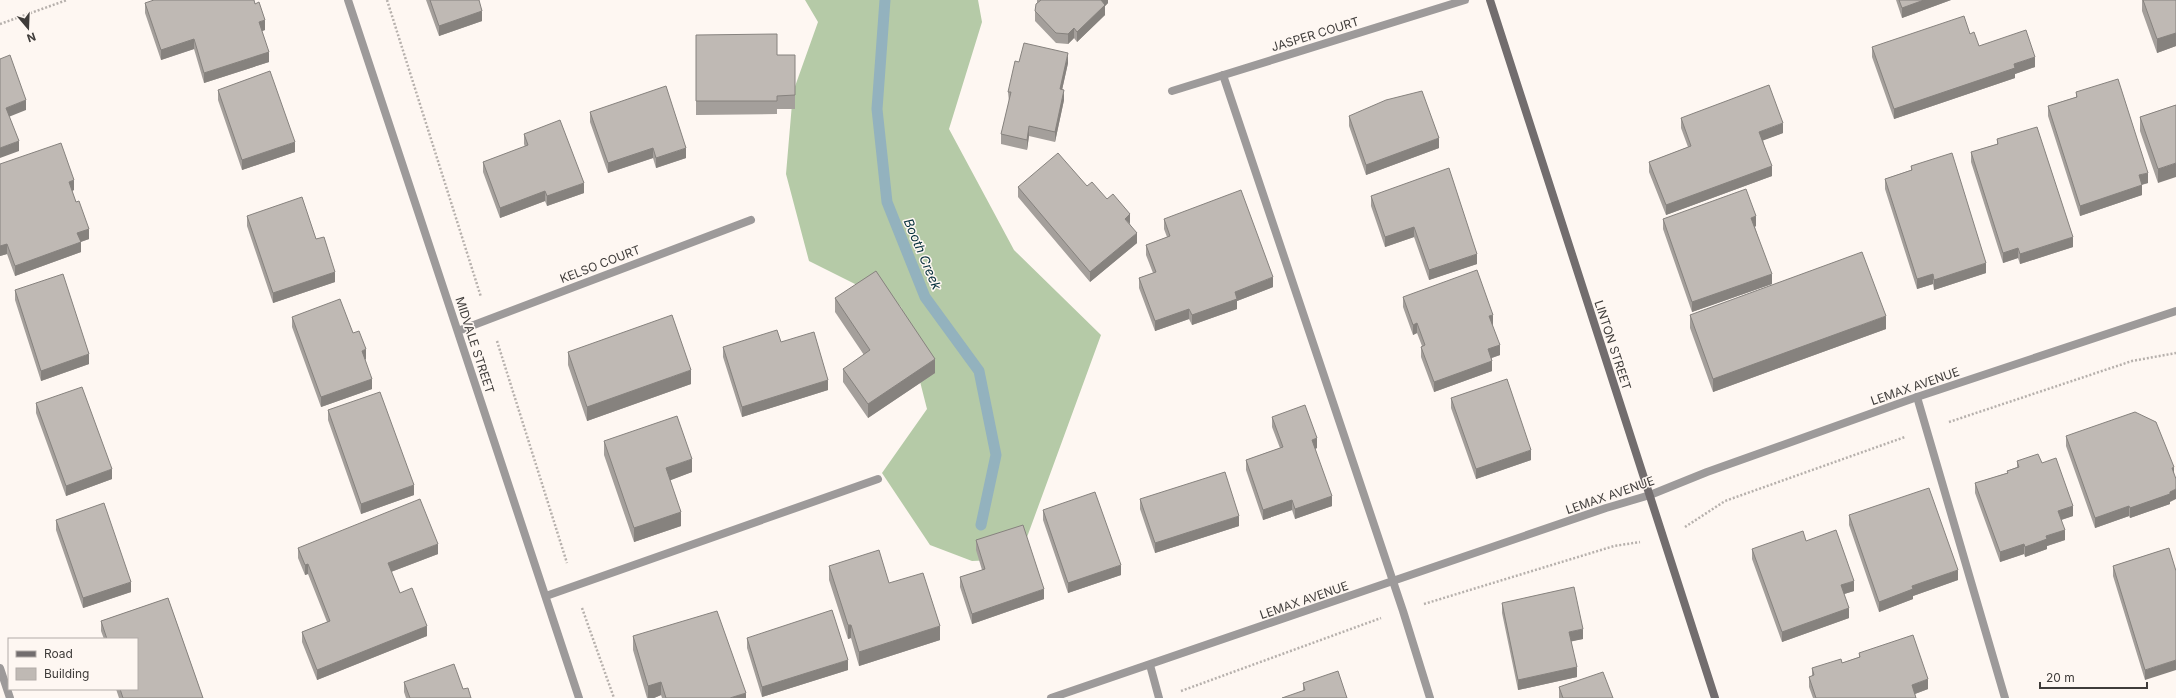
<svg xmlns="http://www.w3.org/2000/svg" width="2176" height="698" font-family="Inter,sans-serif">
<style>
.forest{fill:#b5caa7}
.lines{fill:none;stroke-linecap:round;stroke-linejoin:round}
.stream{stroke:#93b2be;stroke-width:11}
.path{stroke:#b6b0ac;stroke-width:2.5;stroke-dasharray:2 2;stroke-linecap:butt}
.lane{stroke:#9d9a9a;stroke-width:8}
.street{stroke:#9d9a9a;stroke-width:8}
.secondary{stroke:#726d6e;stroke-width:8}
.wall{fill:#a49f9b}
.shaded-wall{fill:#86827e}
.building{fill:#bfb9b4;stroke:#86827e}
.labels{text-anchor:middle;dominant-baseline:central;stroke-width:3;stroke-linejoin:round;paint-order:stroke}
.street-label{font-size:12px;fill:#3f3c3a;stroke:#fef7f2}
.water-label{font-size:13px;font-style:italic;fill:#052f3c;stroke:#fef7f2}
</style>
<rect width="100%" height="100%" fill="#fef7f2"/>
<path class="forest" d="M805 0H978L982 22 949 129 1014 250 1101 335 1019 559 972 561 930 545 882 473 927 409 901 307 809 261 786 174 793 92 818 22Z"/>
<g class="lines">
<path class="stream" d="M885 0 877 109 887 202 925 297 979 371 996 455 981 525"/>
<path class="path" d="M387 0 481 297
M0 24 67 0
M497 341 567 563
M1949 422 2132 361 2176 353
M1685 527 1725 501 1905 437
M1424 604 1614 546 1640 542
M582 608 614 698
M1181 691 1381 618"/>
<path class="lane" d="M1223 75 1403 611 1430 698
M1917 397 2005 698
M546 596 878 479"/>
<path class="street" d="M348 0 579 698
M1172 91 1465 0
M458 331 751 220
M1150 665 1159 698
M0 668 10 698
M1051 698 1606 508 1650 495 1707 472 1917 397 2176 311"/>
<path class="secondary" d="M1490 0 1715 698"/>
</g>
<path class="wall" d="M426 0H479L482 21 439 36Z
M1037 0H1108V3L1105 6V15L1077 42 1074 38 1068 44 1056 43 1035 21V11L1037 4Z
M1896 0H1951L1902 18Z
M2142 0H2176V46L2157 53 2142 11Z
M145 3 265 30 262 31 269 62 204 83 194 49 161 60 145 13Z
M1970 34 1979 46 2035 67 2015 74V78L1894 119 1872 57V47Z
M696 35 777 55H795V109H777V114L696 115Z
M1019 62 1068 63 1062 90 1064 100 1055 142 1029 136 1027 150 1001 144V134L1009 102 1008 92Z
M218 90 295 152 242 170 218 100Z
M2076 92 2148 183 2142 185V195L2080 216 2048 116V106L2076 97Z
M2176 105 2158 183 2140 131V117Z
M590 112 686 158 656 168 653 158 608 173 590 122Z
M1349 116 1439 148 1366 175 1349 126Z
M1681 118 1783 133 1763 140 1772 176 1666 215 1649 172V162L1688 147 1681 128Z
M524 134 584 193 547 206 545 201 500 218 483 172V162L525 147 524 144Z
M1997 139 2073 247 2020 264 2018 258 2003 263 1971 162V152L1997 144Z
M0 164 74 190 72 191 89 239 81 242V252L15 276 7 254 0 256Z
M1911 166 1986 273 1934 290 1933 284 1917 289 1885 189V179L1911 170Z
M1087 186 1107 199 1130 224 1137 243 1090 282 1018 197V187Z
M1371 196 1477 264 1429 280 1414 237 1385 247 1371 206Z
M247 216 316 239 335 282 273 303 247 226Z
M1164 219 1273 287 1237 301V309L1192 325 1189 319 1155 331 1139 288V278L1153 273 1146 255V245L1167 237 1164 229Z
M1663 219 1756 226 1755 227 1772 284 1692 312 1663 229Z
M15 290 89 364 41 381 15 300Z
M1403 297 1493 325H1492L1500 355 1492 358V371L1434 392 1421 357V347L1422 346 1417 333 1413 335 1403 307Z
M835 298 935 373 868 418 843 382V369L864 355 835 312Z
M1690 315 1886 329 1713 392 1690 328Z
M292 317 353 333 366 359 365 360 372 389 321 407 292 327Z
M781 342 828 390 742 417 723 357V347Z
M568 352 691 384 587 421 568 365Z
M1451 398 1531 460 1476 479 1451 408Z
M36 403 112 479 66 496 36 413Z
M328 410 414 495 361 514 328 420Z
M1272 417 1317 448 1315 449 1332 506 1295 519 1292 510 1263 520 1246 470V460L1280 448 1272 427Z
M2066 436 2170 502V504L2130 518 2129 516 2095 528 2066 446Z
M604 441 692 472 670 480 681 526 634 542 604 455Z
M2017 461 2042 463 2073 516 2061 520 2065 540 2047 546V549L2025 557 2024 554 2000 562 1975 493V483L2007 473V471L2017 467Z
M1140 499 1239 526 1155 553 1140 509Z
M1043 510 1121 575 1068 593 1043 520Z
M1849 515 1958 580 1913 596V599L1879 612 1849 525Z
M56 520 131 592 83 608 56 530Z
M976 540 1044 599 972 624 960 587V577L982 570 976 550Z
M1806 541 1854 591 1844 594 1849 618 1782 642 1752 559V549Z
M298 548 438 554 391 572 400 593 427 636 317 680 302 642V632L327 622 308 574 305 575 298 558Z
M2169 548 2145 680 2113 576V566Z
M829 566 889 583 940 640 859 666 851 638 848 639 829 580Z
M168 598 203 698H119L116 689H137V639H104L101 631V621Z
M1502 603 1583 639 1571 641 1577 677 1518 690 1502 613Z
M633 636 746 698H662L661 695 654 698H647L633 650Z
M747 638 848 670 762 697 747 648Z
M1859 653 1928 689 1915 694 1916 698H1813L1809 687V677L1812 676V668L1842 663 1859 657Z
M404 682 463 689 471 698H406L404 692Z
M1303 683 1347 698 1303 691Z
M1559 687 1613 698H1559Z"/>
<path class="shaded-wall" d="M1101 0H1108V3L1105 6V15L1077 42V32Z
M1924 0H1951L1902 18V8Z
M482 11V21L439 36V26Z
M265 20V30L259 32V22Z
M1074 28V38L1068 44V34Z
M2176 33V46L2157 53V39Z
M194 39V49L161 60V50Z
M269 52V62L204 83V73Z
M1068 53V63L1060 99V89Z
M2035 57V67L2015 74V78L1894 119V109L2014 64Z
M1064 90V100L1055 142V132Z
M26 100V110L6 118V108Z
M1783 123V133L1759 142V132Z
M1029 126V136L1027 150V140Z
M1439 138V148L1366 175V165Z
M19 141V151L0 158V148Z
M295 142V152L242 170V160Z
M653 148V158L608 173V163Z
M686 148V158L656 168V158Z
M2176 163V177L2158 183V169Z
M1772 166V176L1666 215V205Z
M2148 173V183L2139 185V175Z
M74 180V190L69 192V182Z
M584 183V193L547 206V196Z
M2142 185V195L2080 216V206Z
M545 191V201L500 218V208Z
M1130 214V224L1125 219Z
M1756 216V226L1751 228V218Z
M1414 227V237L1385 247V237Z
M89 229V239L77 243V233Z
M1137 233V243L1090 282V272Z
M2073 237V247L2020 264V254Z
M81 242V252L15 276V266Z
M7 244V254L0 256V246Z
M2018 248V258L2003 263V253Z
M1477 254V264L1429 280V270Z
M1986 263V273L1934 290V280Z
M335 272V282L273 303V293Z
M1772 274V284L1692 312V302Z
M1933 274V284L1917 289V279Z
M1273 277V287L1237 301V309L1192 325V315L1235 292Z
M1189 309V319L1155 331V321Z
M1493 315V325L1489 326V316Z
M1886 316V329L1713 392V379Z
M1417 323V333L1413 335V325Z
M1500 345V355L1488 359V349Z
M366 349V359L362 361V351Z
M89 354V364L41 381V371Z
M935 359V373L868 418V404Z
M1492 361V371L1434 392V382Z
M691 370V384L587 421V407Z
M372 379V389L321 407V397Z
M828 380V390L742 417V407Z
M1317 438V448L1312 450V440Z
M1531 450V460L1476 479V469Z
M692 459V472L666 482V468Z
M2174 467V477L2172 468Z
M112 469V479L66 496V486Z
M414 485V495L361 514V504Z
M2176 489V499L2170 502V504L2130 518V508Z
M1332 496V506L1295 519V509Z
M1292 500V510L1263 520V510Z
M2073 506V516L2058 521V511Z
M2129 506V516L2095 528V518Z
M681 512V526L634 542V528Z
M1239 516V526L1155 553V543Z
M2065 530V540L2047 546V549L2025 557V547L2046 536Z
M438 544V554L388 573V563Z
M2024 544V554L2000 562V552Z
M308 564V574L305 575V565Z
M1121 565V575L1068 593V583Z
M1958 570V580L1913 596V599L1879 612V602L1912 586Z
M1854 581V591L1841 595V585Z
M131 582V592L83 608V598Z
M1044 589V599L972 624V614Z
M1849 608V618L1782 642V632Z
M848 625H851V638L848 639Z
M427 626V636L317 680V670Z
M940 626V640L859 666V652Z
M1583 629V639L1569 642V632Z
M848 660V670L762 697V687Z
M2176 660V670L2145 680V670Z
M1577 667V677L1518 690V680Z
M1928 679V689L1912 695V685Z
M661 682V695L654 698H648V686Z
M746 693V698H730Z"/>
<path class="building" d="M154 0H254L255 4 259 2 265 20 259 22 269 52 204 73 194 39 161 50 145 3Z
M430 0H479L482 11 439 26Z
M1041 0H1101L1105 5 1077 32 1074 28 1068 34 1056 33 1035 11 1036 4Z
M1899 0H1924L1902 8Z
M2143 0H2176V33L2157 39Z
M1964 16 1970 34 1974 32 1979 46 2026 30 2035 57 2014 64 2015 68 1894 109 1872 47Z
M777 34V55H795V95L777 96V101H696V35Z
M1024 43 1068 53 1060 89 1064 90 1055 132 1029 126 1027 140 1001 134 1011 92H1008L1015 61 1019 62Z
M10 55 26 100 6 108 19 141 0 148V59Z
M270 71 295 142 242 160 218 90Z
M2118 79 2148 173 2139 175 2142 185 2080 206 2048 106 2077 97 2076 92Z
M1769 85 1783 123 1759 132 1772 166 1666 205 1649 162 1691 146 1681 118Z
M666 86 686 148 656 158 653 148 608 163 590 112Z
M1422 91 1439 138 1366 165 1349 116 1386 100Z
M2176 105V163L2158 169 2140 117Z
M560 120 584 183 547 196 545 191 500 208 483 162 528 145 524 134Z
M2037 127 2073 237 2020 254 2018 248 2003 253 1971 152 1998 144 1997 139Z
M61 143 74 180 69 182 76 202 79 201 89 229 77 233 81 242 15 266 7 244 0 246V164Z
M1058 153 1087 186 1092 182 1107 199 1113 194 1130 214 1125 219 1137 233 1090 272 1018 187Z
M1952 153 1986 263 1934 280 1933 274 1917 279 1885 179 1912 170 1911 166Z
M1449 168 1477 254 1429 270 1414 227 1385 237 1371 196Z
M1746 189 1756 216 1751 218 1772 274 1692 302 1663 219Z
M1241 190 1273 277 1235 292 1237 299 1192 315 1189 309 1155 321 1139 278 1156 272 1146 245 1170 236 1164 219Z
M302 197 316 239 324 237 335 272 273 293 247 216Z
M1862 252 1886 316 1713 379 1690 315Z
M1477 270 1493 315 1489 316 1500 345 1488 349 1492 361 1434 382 1421 347 1425 345 1417 323 1413 325 1403 297Z
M876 271 935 359 868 404 843 369 870 350 835 298Z
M63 274 89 354 41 371 15 290Z
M340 299 353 333 359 331 366 349 362 351 372 379 321 397 292 317Z
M672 315 691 370 587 407 568 352Z
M777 330 781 342 814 332 828 380 742 407 723 347Z
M1507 379 1531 450 1476 469 1451 398Z
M82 387 112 469 66 486 36 403Z
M380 392 414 485 361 504 328 410Z
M1305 405 1317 438 1312 440 1332 496 1295 509 1292 500 1263 510 1246 460 1283 447 1272 417Z
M2135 412 2156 422 2174 467 2172 468 2176 479V489L2170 492V494L2130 508 2129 506 2095 518 2066 436Z
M677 416 692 459 666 468 681 512 634 528 604 441Z
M2038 454 2042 463 2056 458 2073 506 2058 511 2065 530 2046 536 2047 539 2025 547 2024 544 2000 552 1975 483 2008 473 2007 471 2019 467 2017 461Z
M1225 472 1239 516 1155 543 1140 499Z
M1929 488 1958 570 1912 586 1913 589 1879 602 1849 515Z
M1095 492 1121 565 1068 583 1043 510Z
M420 499 438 544 388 563 400 593 412 588 427 626 317 670 302 632 330 621 308 564 305 565 298 548Z
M104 503 131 582 83 598 56 520Z
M1023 525 1044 589 972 614 960 577 985 569 976 540Z
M1836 530 1854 581 1841 585 1849 608 1782 632 1752 549 1803 531 1806 541Z
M2169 548 2176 571V660L2145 670 2113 566Z
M879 550 889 583 923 573 940 626 859 652 851 625H848L829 566Z
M1574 587 1583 629 1569 632 1577 667 1518 680 1502 603Z
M168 598 203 698H123L120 689H137V639H107L101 621Z
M832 610 848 660 762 687 747 638Z
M717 611 746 693 730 698H666L661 682 648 686 633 636Z
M1913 635 1928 679 1912 685 1916 698H1816L1809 677 1814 675 1812 668 1841 659 1842 663 1860 657 1859 653Z
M454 664 463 689 468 688 471 698H410L404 682Z
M1338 671 1347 698H1282L1305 690 1303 683Z
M1603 672 1613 698H1563L1559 687Z"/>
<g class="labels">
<g class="street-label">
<text transform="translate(1315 34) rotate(-17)">JASPER COURT</text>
<text transform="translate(600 264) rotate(-21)">KELSO COURT</text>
<text transform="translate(475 345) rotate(72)">MIDVALE STREET</text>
<text transform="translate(1613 345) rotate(72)">LINTON STREET</text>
<text transform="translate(1915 386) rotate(-19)">LEMAX AVENUE</text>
<text transform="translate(1610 495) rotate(-19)">LEMAX AVENUE</text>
<text transform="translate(1304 600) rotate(-19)">LEMAX AVENUE</text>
</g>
<g class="water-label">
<text transform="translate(923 254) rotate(67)">Booth Creek</text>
</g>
</g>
<rect x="8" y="638" width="130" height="52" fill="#fef7f2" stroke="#b2aca8"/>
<rect x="16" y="651" width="20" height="6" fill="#726d6e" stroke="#b2aca8"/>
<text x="44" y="658" font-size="12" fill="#3f3c3a">Road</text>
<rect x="16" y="668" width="20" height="12" fill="#bfb9b4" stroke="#b2aca8"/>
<text x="44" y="678" font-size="12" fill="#3f3c3a">Building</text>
<g transform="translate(28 28) rotate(161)" stroke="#fef7f2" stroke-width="3" paint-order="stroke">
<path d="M0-3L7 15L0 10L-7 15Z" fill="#3f3c3a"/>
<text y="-6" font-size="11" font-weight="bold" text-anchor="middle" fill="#3f3c3a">N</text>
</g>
<path d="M2040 682v6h107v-6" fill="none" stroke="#3f3c3a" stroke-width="2"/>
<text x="2046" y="682" font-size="12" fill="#3f3c3a" stroke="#fef7f2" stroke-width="3" paint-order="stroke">20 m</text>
</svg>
